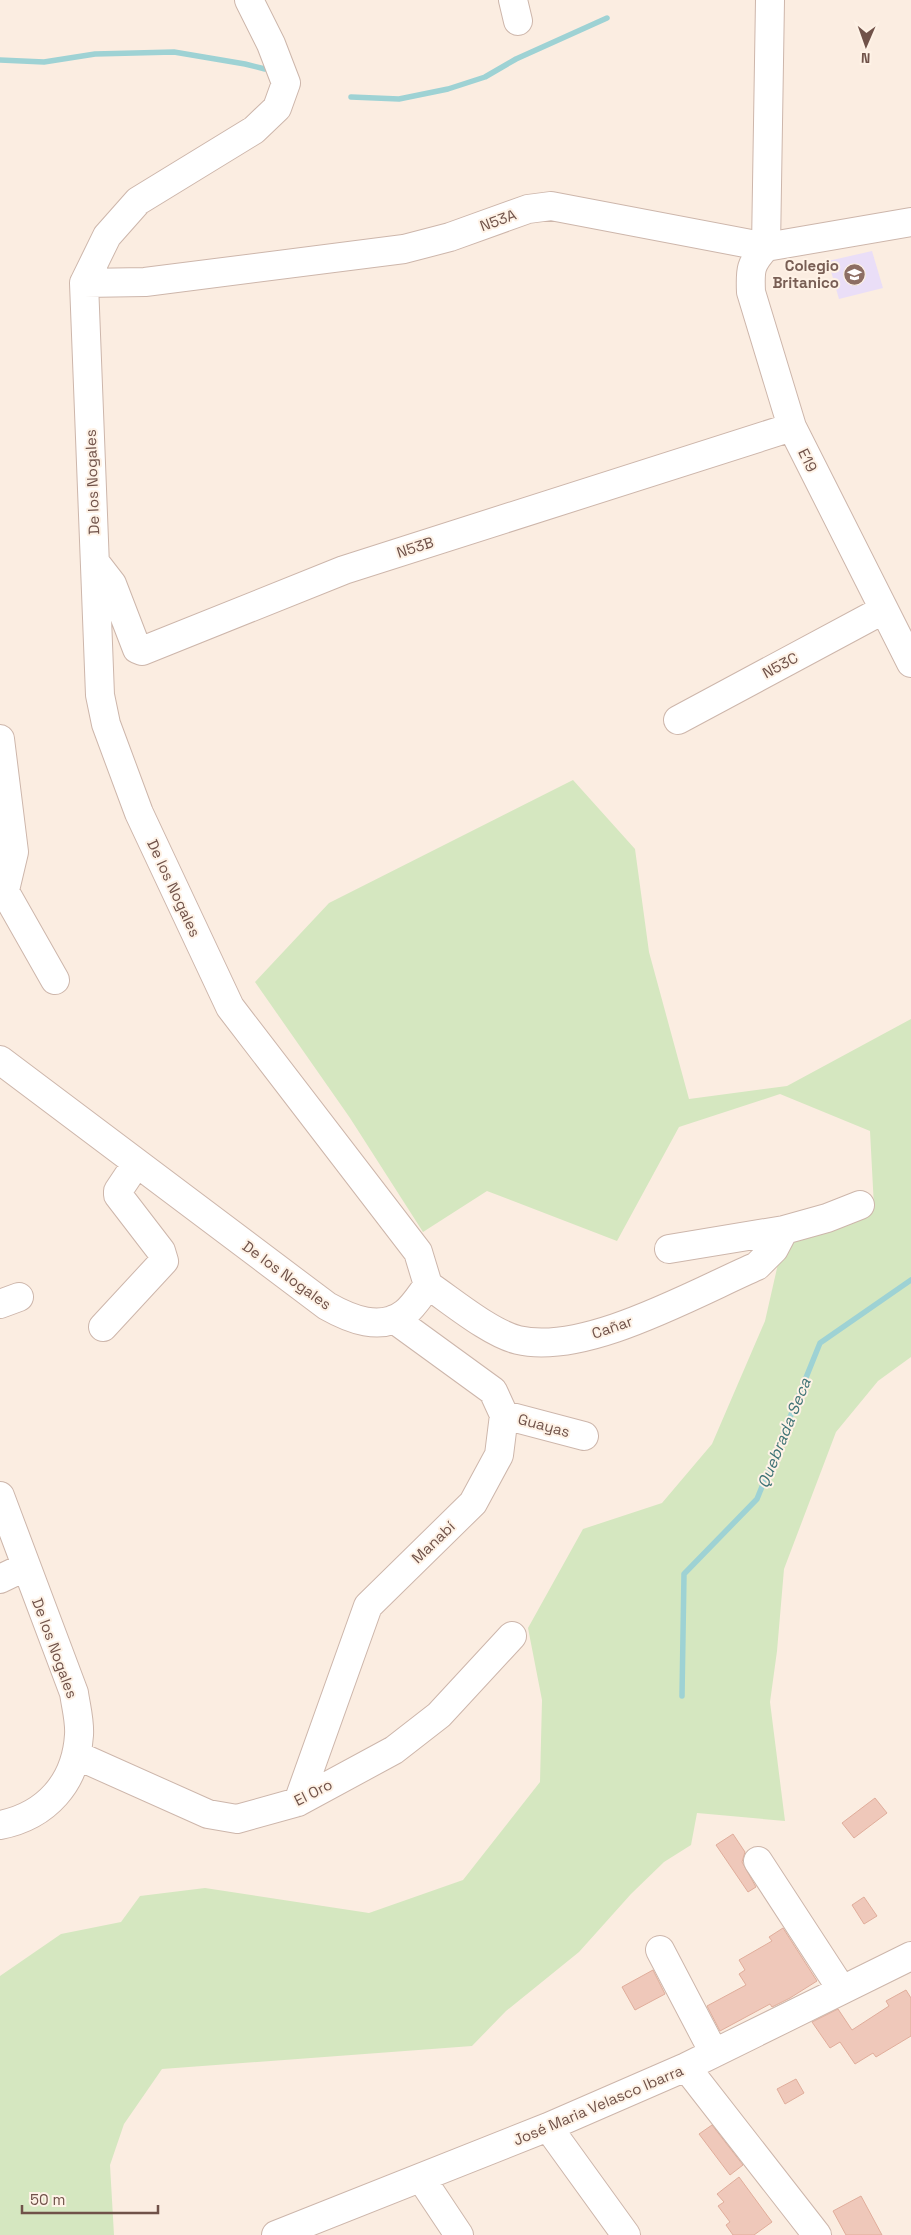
<svg xmlns="http://www.w3.org/2000/svg" width="911" height="2235" font-family="'Space Grotesk',sans-serif">
<style>
.education{fill:#eadef7}
.green{fill:#d5e7c0}
.lines{fill:none;stroke-linecap:round;stroke-linejoin:round}
.stream{stroke:#9ed2d4;stroke-width:5.5}
.building{fill:#efc8ba;stroke:#e0ad9b}
.minor-casing{stroke:#cdb6ab;stroke-width:30}
.minor{stroke:#fff;stroke-width:28}
.labels{text-anchor:middle;dominant-baseline:central;stroke-width:4;stroke-linejoin:round;paint-order:stroke}
.street-label{font-size:15px;fill:#705249;stroke:#fef2e6}
.education-label{font-size:15px;font-weight:bold;fill:#785e54;stroke:#fef2e6;text-anchor:end}
.water-label{font-size:16px;font-style:italic;fill:#3f7376;stroke:#fef2e6}
</style>
<rect width="100%" height="100%" fill="#fbede1"/>
<path class="education" d="M872 251 883 288 839 299 828 261Z"/>
<path class="green" d="M573 780 635 849 649 952 689 1099 787 1086 911 1019V1357L878 1381 836 1432 784 1569 777 1651 770 1702 785 1821 697 1813 691 1845 664 1862 631 1894 579 1952 506 2011 472 2046 162 2069 124 2124 110 2165 114 2235H0V1976L61 1934 121 1922 140 1896 205 1888 369 1913 463 1880 540 1782 542 1700 528 1628 583 1529 662 1503 712 1444 765 1321 780 1255 801 1230 835 1226 874 1207 870 1131 780 1094 679 1127 617 1241 487 1191 423 1232 350 1118 255 982 329 903Z"/>
<g class="lines">
<path class="stream" d="M0 60 44 62 95 54 174 52 245 64 265 69
M351 97 399 99 448 89 485 77 516 59 607 18
M682 1696 684 1574 757 1499 820 1343 911 1280"/>
</g>
<path class="building" d="M875 1798 887 1813 854 1838 842 1823Z
M733 1834 745 1852 742 1862 756 1887 748 1892 716 1845Z
M864 1897 877 1916 864 1924 852 1905Z
M783 1928 817 1981 790 1998 772 2007 770 2004 720 2031 707 2006 746 1985 739 1974 745 1970 739 1960 772 1941 769 1937Z
M653 1970 665 1994 635 2010 622 1987Z
M906 1990 911 1998V2036L876 2057 873 2053 855 2064 840 2042 830 2048 812 2022 838 2009 852 2030 889 2006 886 2001Z
M796 2079 804 2093 785 2104 777 2089Z
M712 2125 743 2165 730 2175 699 2134Z
M739 2177 772 2222 754 2235H733L726 2225 730 2222 718 2206 724 2202 717 2194Z
M861 2196 882 2235H846L833 2211Z"/>
<g class="lines">
<defs>
<path id="minor" d="M249 0 271 44 286 83 277 108 254 130 138 201 107 236 84 283 100 695 106 724 139 813 230 1007 418 1252 428 1285
M513 0 518 21
M766 247C750 264 750 270 751 292L792 427 911 663
M766 247 770 0
M84 283 145 282 404 249 450 237 528 209 551 206 766 247 911 222
M95 562 112 584 137 649 142 651 344 570 792 427
M678 720 883 610
M0 739 14 852 5 890
M0 883 55 980
M0 1060 327 1306C350 1319 381 1332 405 1313 414 1306 421 1294 428 1285
M669 1249 784 1230 827 1218 860 1205
M428 1285C453 1302 490 1333 518 1340 585 1356 695 1293 757 1266L774 1249 784 1230
M0 1304 19 1297
M103 1327 164 1261 161 1251 118 1195V1191L136 1164
M504 1415 584 1436
M0 1496 74 1693C76 1707 80 1721 79 1735 76 1783 46 1816 0 1825
M0 1579 25 1567
M76 1755 208 1814 237 1819 298 1802 394 1750 439 1715 512 1636
M298 1802 368 1606 473 1503 499 1455 504 1415 493 1391 394 1319
M758 1861 842 1990
M660 1950 714 2053
M686 2067 817 2235
M548 2127 626 2235
M421 2178 459 2235
M276 2235 548 2127 686 2067 911 1956"/>
</defs>
<use href="#minor" class="minor-casing"/>
<use href="#minor" class="minor"/>
</g>
<defs>
<symbol id="school-disc" viewBox="-11 -11 22 22"><circle r="9.5" fill="#8d6e63" stroke="#fef2e6"/><path d="M0-5L7-2L0 1L-7-2ZM-4 1L0 2.5L4 1V4Q0 6-4 4Z" fill="#fff"/></symbol>
</defs>
<g fill-rule="evenodd">
<use href="#school-disc" x="842" y="262" width="25" height="25"/>
</g>
<g class="labels">
<g class="street-label">
<text transform="translate(498 220) rotate(-20)">N53A</text>
<text transform="translate(808 460) rotate(64)">E19</text>
<text transform="translate(92 482) rotate(-92)">De los Nogales</text>
<text transform="translate(415 547) rotate(-18)">N53B</text>
<text transform="translate(780 665) rotate(-28)">N53C</text>
<text transform="translate(174 888) rotate(65)">De los Nogales</text>
<text transform="translate(287 1275) rotate(36)">De los Nogales</text>
<text transform="translate(612 1327) rotate(-19)">Cañar</text>
<text transform="translate(544 1425) rotate(15)">Guayas</text>
<text transform="translate(433 1542) rotate(-44)">Manabí</text>
<text transform="translate(55 1648) rotate(70)">De los Nogales</text>
<text transform="translate(313 1792) rotate(-27)">El Oro</text>
<text transform="translate(598 2105) rotate(-23)">José Maria Velasco Ibarra</text>
</g>
<g class="education-label">
<text x="839" y="265">Colegio<tspan x="839" dy="17">Britanico</tspan></text>
</g>
<g class="water-label">
<text transform="translate(784 1433) rotate(-68)">Quebrada Seca</text>
</g>
</g>
<g transform="translate(866 45) rotate(182)" stroke="#fef2e6" stroke-width="4" paint-order="stroke">
<path d="M0-4L9 19L0 12L-9 19Z" fill="#705249"/>
<text y="-8" font-size="14" font-weight="bold" text-anchor="middle" fill="#705249">N</text>
</g>
<path d="M22 2205v8h136v-8" fill="none" stroke="#705249" stroke-width="2.5"/>
<text x="30" y="2205" font-size="15" fill="#705249" stroke="#fef2e6" stroke-width="4" paint-order="stroke">50 m</text>
</svg>
